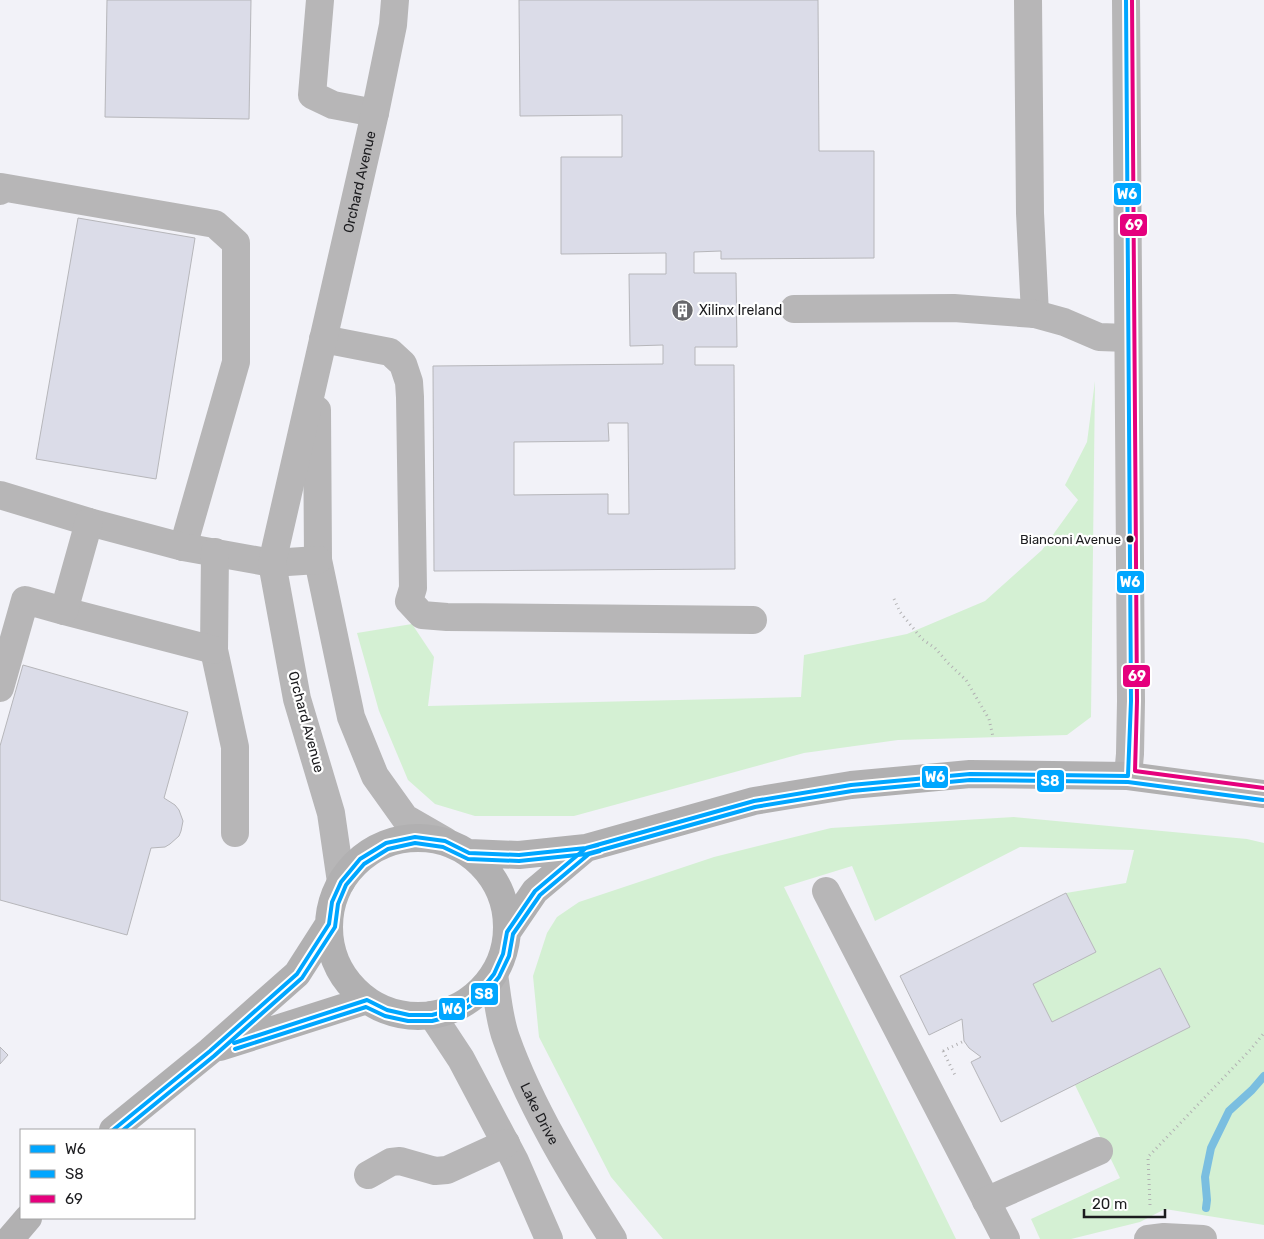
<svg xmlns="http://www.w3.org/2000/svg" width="1264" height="1239" font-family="Rubik,sans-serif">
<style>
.green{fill:#d4f0d3}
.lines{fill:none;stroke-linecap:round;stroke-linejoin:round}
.stream{stroke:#7abee0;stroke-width:8}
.building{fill:#dbdce8;stroke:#b6b6ba;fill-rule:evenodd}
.path{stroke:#b2b1b3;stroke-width:3;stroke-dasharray:1 4;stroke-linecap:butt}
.minor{stroke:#b7b6b7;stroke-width:28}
.major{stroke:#b1b0b1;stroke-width:28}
.bus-1-casing{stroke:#fff;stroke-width:8}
.bus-2-casing{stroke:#fff;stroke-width:8}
.bus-3-casing{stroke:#fff;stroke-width:8}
.bus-1{stroke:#00a6ff;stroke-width:4}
.bus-2{stroke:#00a6ff;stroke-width:4}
.bus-3{stroke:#e5007d;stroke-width:4}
.bus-dot{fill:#1c1c1f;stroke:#fff;stroke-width:2}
.labels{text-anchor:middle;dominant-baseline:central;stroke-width:4.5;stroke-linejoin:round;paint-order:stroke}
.bus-label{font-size:13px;fill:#1c1c1f;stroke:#fff;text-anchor:end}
.street-label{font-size:14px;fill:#1c1c1f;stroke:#fff}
.poi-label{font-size:14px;fill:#1c1c1f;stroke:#fff;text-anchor:start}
.line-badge{stroke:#fff;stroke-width:2}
.badge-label{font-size:14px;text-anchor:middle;font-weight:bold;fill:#fff}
</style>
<rect width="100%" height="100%" fill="#f2f2f8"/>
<path class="green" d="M1095 381 1091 717 1067 735 898 740 804 753 574 816H475L435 804 408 780 379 711 357 633 412 624 434 657 428 706 801 697 804 655 907 634 985 601 1042 550 1078 500 1065 485 1087 442Z
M1014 817 1247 839 1264 843V1225L1165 1209 1140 1222 1071 1239H1040L1031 1219 1120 1178 1075 1085 1189 1027 1160 968 1052 1022 1033 984 1096 952 1066 893 1126 883 1134 850 1020 847 875 921 852 866 784 887 956 1239H663L611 1177 539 1037 533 976 547 933 557 917 579 902 714 857 831 828Z"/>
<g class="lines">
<path class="stream" d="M1206 1208 1207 1200 1205 1177 1211 1148 1229 1111 1252 1090 1264 1076"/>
</g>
<path class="building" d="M107 0H251L249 119 105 117Z
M519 0H818L819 151H874V258L721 259V251L694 252V273H736L737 347H695V365H734L735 569 434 571 433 366 663 364V345L630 346 629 274H666V253L561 254V157H622V115L520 116ZM608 423H628L629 514H608V494L514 495V442L609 441Z
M78 218 195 238 156 479 36 459Z
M23 665 188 712 164 798 175 805 179 810 183 821 181 831 179 836 170 844 165 847 151 848 127 935 0 900V746Z
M1066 893 1096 952 1033 984 1052 1022 1160 968 1190 1027 1001 1122 971 1062 981 1057 969 1048 964 1041 962 1019 929 1035 900 976Z
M0 1047 8 1055 0 1064Z"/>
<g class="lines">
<path class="path" d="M894 599 900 612 922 639 935 648 948 663 966 680 989 719 993 737
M943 1051 956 1077
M943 1051 962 1042
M1150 1205 1148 1157 1251 1049 1264 1033"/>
<g class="minor">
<path d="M320 0 312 95 333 105 375 113"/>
<path d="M1028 0 1030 213 1035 314"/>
<path d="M1126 0 1131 701 1130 754 1128 776"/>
<path d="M0 191 1 187 215 224 236 243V362L183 547"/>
<path d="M794 309 954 308 1035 314 1064 322 1099 337 1128 338"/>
<path d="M323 339 390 352 403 364 409 382 410 397 413 588 409 601 422 615 447 617 753 620"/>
<path d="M317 410 318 560 351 717 375 776 405 818 445 841"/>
<path d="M0 495 89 522 183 547 272 563 318 560"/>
<path d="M215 552 214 650 235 747V833"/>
<path d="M64 611 214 650"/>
<path d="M0 688 25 600 64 611 89 522"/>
<path id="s1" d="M341 882 331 813 297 699 272 563 375 113 393 25 395 0"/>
<path d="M826 891 1006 1239"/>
<path id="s2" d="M494 974C497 994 499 1019 506 1038 530 1106 574 1178 613 1239"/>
<path d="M432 1015 461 1059 515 1161 549 1239"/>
<path d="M368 1175 391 1162 400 1161 435 1171 447 1170 506 1143"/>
<path d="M986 1201 1099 1151"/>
<path d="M1148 1239 1164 1237 1203 1239"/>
</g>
<path class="major" d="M329 927a89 89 0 1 1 178 0a89 89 0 1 1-178 0Z
M469 853 519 855 586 848 754 801 851 785 970 774 1128 776 1264 794
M507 932 535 891 586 848
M220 1047 367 1000
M113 1130 210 1051 297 974 329 924
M10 1239 28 1218"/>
<defs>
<path id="bus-1" d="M1126 0 1131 701 1128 776
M234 1043 367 1000 387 1010 409 1015H432L450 1010 467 1001 482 989 494 974 503 954 507 932 535 891 586 848 598 845
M113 1130 210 1051 297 974 329 924 332 902 341 882 360 859 386 843 415 837 445 841 469 853 519 855 586 848 754 801 851 785 970 774 1128 776"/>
<path id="bus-2" d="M235 1049 366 1007 385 1016 408 1021H432L452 1016 470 1006 486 993 499 977 509 956 513 934 540 895 589 854 600 851
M123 1130 214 1056 302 978 335 927 338 904 346 885 364 864 388 849 415 843 443 847 468 859 519 861 587 854 755 807 852 791 970 780 1128 782 1263 800"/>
<path id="bus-3" d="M1132 0 1137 701 1135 771 1264 788"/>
</defs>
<use href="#bus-1" class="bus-1-casing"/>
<use href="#bus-2" class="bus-2-casing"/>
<use href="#bus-3" class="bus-3-casing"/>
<use href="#bus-1" class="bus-1"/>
<use href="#bus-2" class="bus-2"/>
<use href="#bus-3" class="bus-3"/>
</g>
<defs>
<symbol id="building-disc" viewBox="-11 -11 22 22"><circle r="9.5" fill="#67676b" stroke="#fff"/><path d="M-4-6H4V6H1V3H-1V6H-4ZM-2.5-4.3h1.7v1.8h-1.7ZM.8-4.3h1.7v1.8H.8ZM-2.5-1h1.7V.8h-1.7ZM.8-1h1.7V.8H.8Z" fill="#fff"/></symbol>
</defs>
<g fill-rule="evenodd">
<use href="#building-disc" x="670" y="298" width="25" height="25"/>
</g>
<circle class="bus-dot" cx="1130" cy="539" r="4.5"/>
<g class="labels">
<g class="bus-label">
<text x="1121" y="539">Bianconi Avenue</text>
</g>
<g class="street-label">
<text stroke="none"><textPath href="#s1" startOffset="718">Orchard Avenue</textPath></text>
<text transform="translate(306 722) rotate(75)">Orchard Avenue</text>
<text stroke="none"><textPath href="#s2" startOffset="148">Lake Drive</textPath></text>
</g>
<g class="poi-label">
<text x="699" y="310">Xilinx Ireland</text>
</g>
</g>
<g class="line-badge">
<rect x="1113" y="182" width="29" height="24" rx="5" fill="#00a6ff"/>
<rect x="1119" y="213" width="29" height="24" rx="5" fill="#e5007d"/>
<rect x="1116" y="570" width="29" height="24" rx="5" fill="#00a6ff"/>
<rect x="1122" y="664" width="29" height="24" rx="5" fill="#e5007d"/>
<rect x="921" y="765" width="28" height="24" rx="5" fill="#00a6ff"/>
<rect x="1036" y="769" width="29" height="24" rx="5" fill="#00a6ff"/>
<rect x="470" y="982" width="29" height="24" rx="5" fill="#00a6ff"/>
<rect x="438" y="997" width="28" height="24" rx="5" fill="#00a6ff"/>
</g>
<g class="badge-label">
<text x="1127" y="199">W6</text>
<text x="1134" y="230">69</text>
<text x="1130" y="587">W6</text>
<text x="1137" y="681">69</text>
<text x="935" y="782">W6</text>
<text x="1050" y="786">S8</text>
<text x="484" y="999">S8</text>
<text x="452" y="1014">W6</text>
</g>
<rect x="20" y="1129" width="175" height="90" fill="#ffffff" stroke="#a4a4a5"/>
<rect x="30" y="1145" width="25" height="8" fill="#00a6ff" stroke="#a4a4a5"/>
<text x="65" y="1154" font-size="15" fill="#1c1c1f">W6</text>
<rect x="30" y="1170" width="25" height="8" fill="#00a6ff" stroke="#a4a4a5"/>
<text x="65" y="1179" font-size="15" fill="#1c1c1f">S8</text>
<rect x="30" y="1195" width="25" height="8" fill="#e5007d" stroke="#a4a4a5"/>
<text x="65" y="1204" font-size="15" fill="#1c1c1f">69</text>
<path d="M1084 1209v8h81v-8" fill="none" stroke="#1c1c1f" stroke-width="2.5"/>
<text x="1092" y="1209" font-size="15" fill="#1c1c1f" stroke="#ffffff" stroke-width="4" paint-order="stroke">20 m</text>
</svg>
